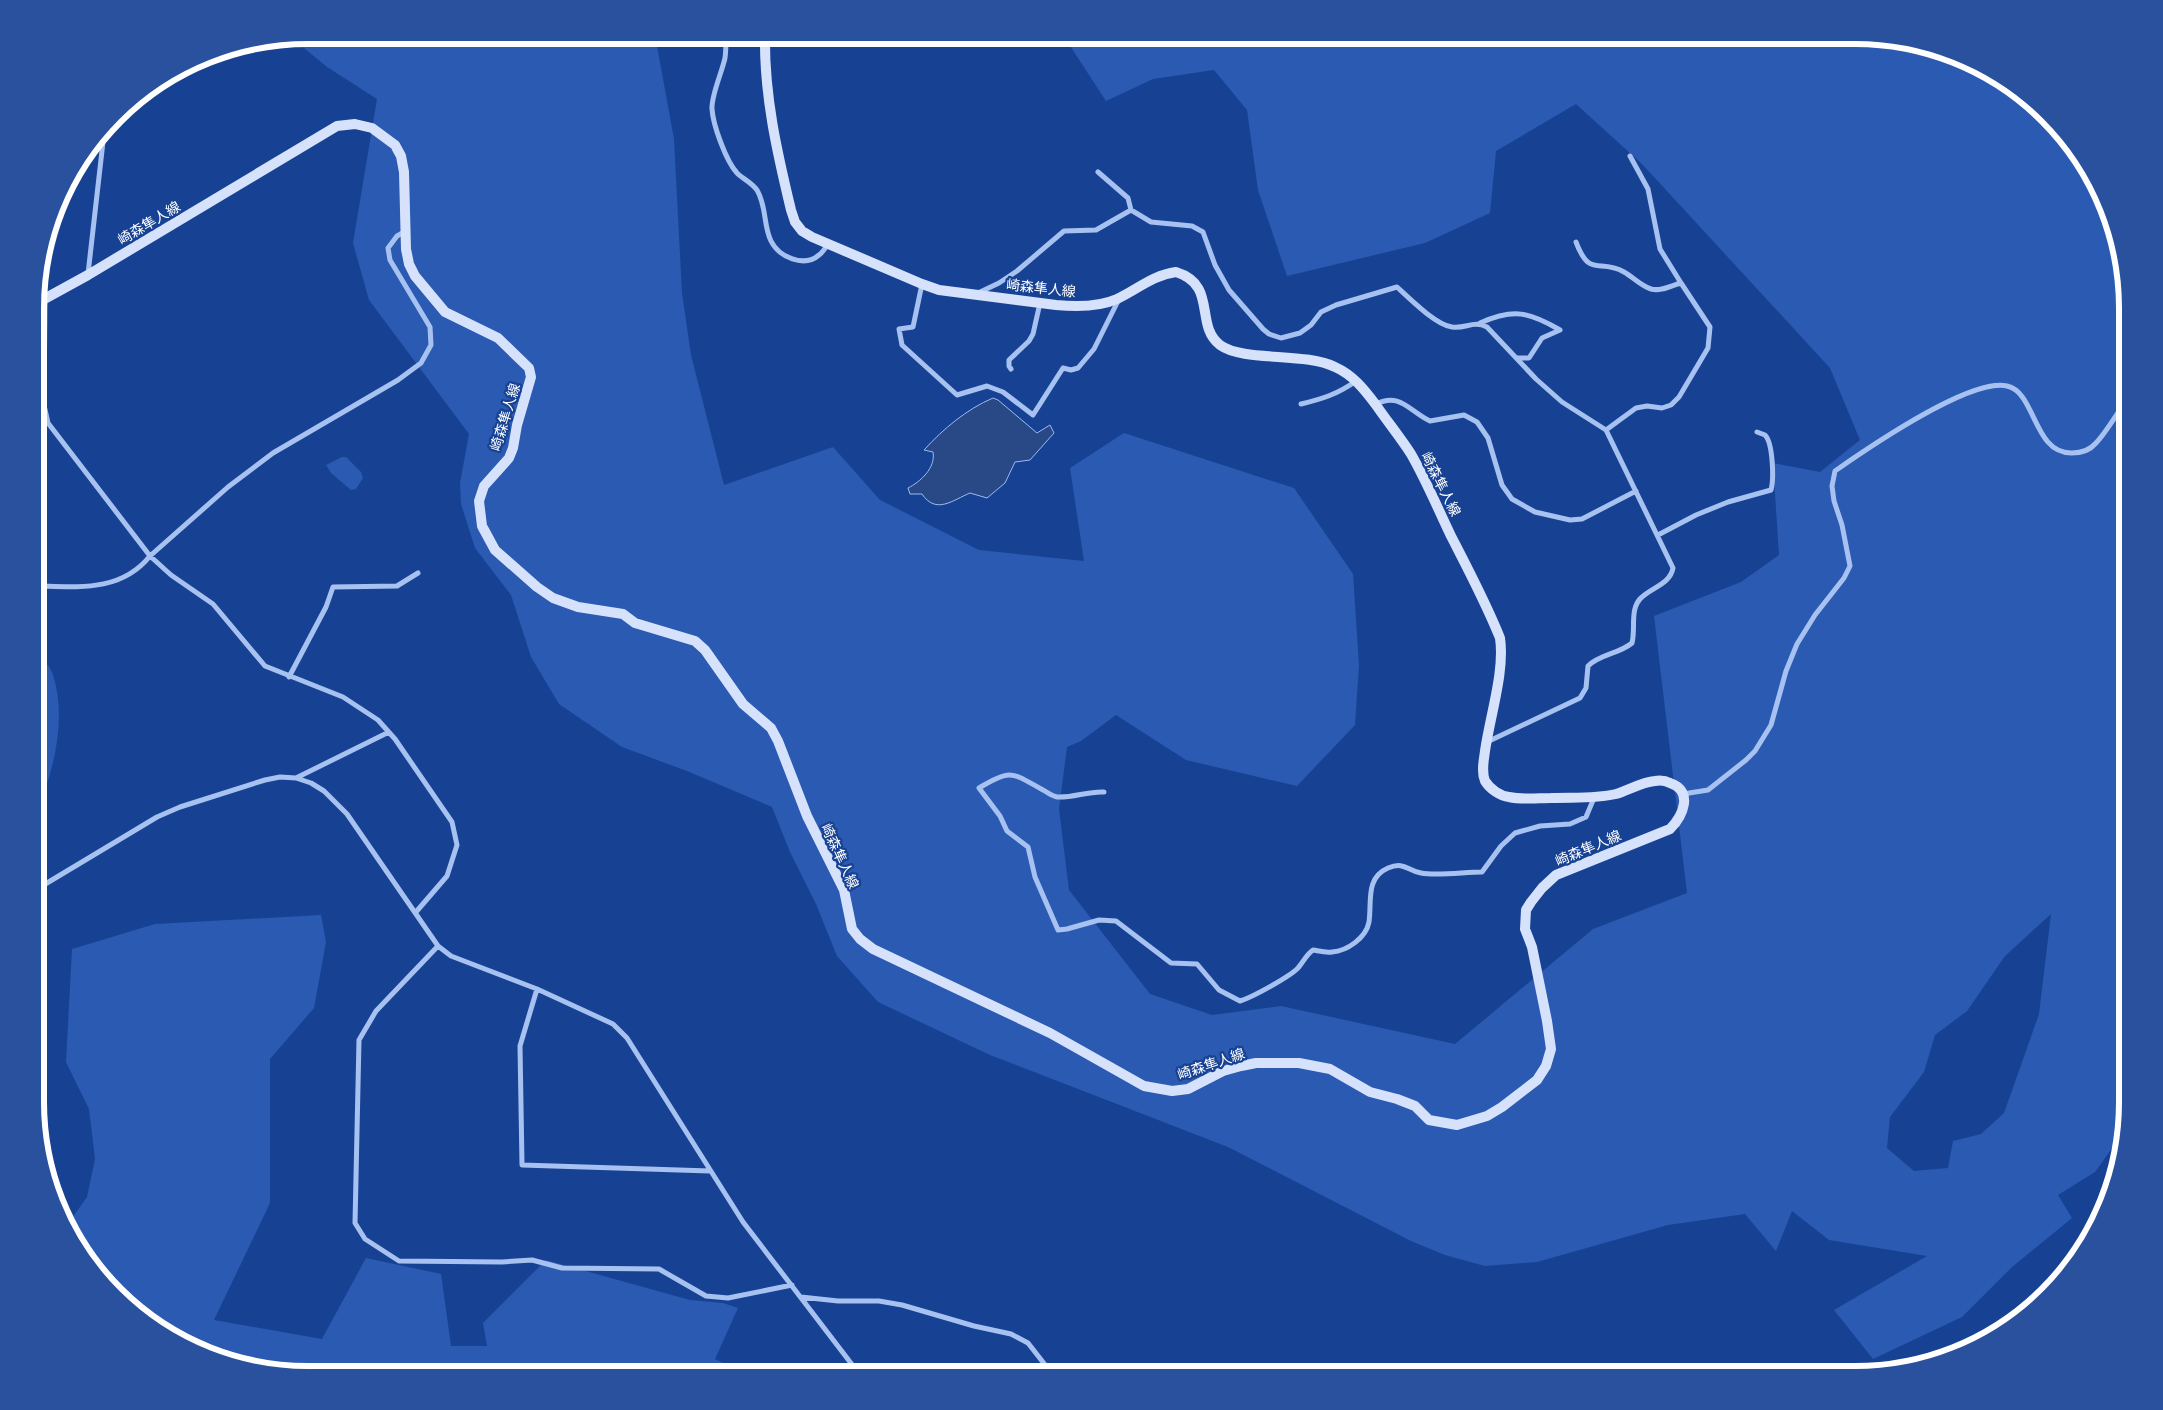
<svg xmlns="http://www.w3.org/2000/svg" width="2163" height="1410" font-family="'DejaVu Sans','Noto Sans JP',sans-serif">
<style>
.green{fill:#2a5ab2;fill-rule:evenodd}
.water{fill:#294986;stroke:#9abbf3}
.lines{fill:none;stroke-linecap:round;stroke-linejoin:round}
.street{stroke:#a7c2f0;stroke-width:5}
.secondary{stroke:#d6e2fb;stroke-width:10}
.labels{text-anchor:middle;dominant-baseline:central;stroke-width:4.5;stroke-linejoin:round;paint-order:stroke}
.street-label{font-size:14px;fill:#fff;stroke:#174294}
.rim{fill:none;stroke:#fff;stroke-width:6}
</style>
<rect width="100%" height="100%" fill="#174294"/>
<path class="green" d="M308 35H655L674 139 682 293 691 355 724 485 833 447 880 500 979 550 1084 561 1070 468 1124 433 1294 488 1353 574 1359 665 1355 725 1297 786 1186 760 1116 715 1081 741 1067 747 1059 809 1069 890 1150 994 1212 1015 1281 1006 1455 1044 1593 929 1687 893 1654 616 1741 582 1779 555 1773 463 1820 472 1860 440 1830 368 1642 164 1576 104 1496 151 1490 213 1425 243 1287 276 1258 190 1247 110 1214 70 1153 79 1106 101 1063 35H1855L1942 49 2007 81 2060 128 2092 172 2119 237 2127 291V1119L2125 1130 2095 1172 2058 1195 2072 1218 2012 1267 1962 1317 1873 1359 1834 1310 1927 1256 1829 1240 1792 1211 1776 1251 1745 1214 1668 1225 1537 1262 1485 1266 1445 1255 1411 1241 1228 1147 990 1055 878 1002 837 956 816 904 790 852 772 807 687 771 622 747 559 704 531 657 511 595 475 548 461 504 460 483 469 434 369 300 353 243 377 99 327 67 292 38ZM2051 914 2039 1014 2004 1113 1981 1134 1953 1141 1948 1168 1914 1171 1887 1148 1890 1117 1924 1072 1935 1035 1967 1011 2005 956Z
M342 457H346L361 472 363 478 356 489 351 490 331 473 326 465Z
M37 653C42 659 51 667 53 675 67 718 54 770 37 811Z
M321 915 326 942 314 1008 270 1059V1203L214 1320 322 1339 366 1258 441 1274 451 1346H487L483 1323 546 1260 690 1300 723 1303 738 1308 715 1359 747 1375H308L221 1361 156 1329 115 1295 72 1239 67 1225 87 1197 95 1159 89 1109 66 1062 72 949 155 924Z"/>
<path class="water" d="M993 398 998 400 1037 433 1050 425 1054 433 1030 460 1015 462 1005 483 987 498 970 493C953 500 936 515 922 494H910L908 488C920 482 936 468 933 452L924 450C943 429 967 409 993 398Z"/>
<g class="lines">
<path class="street" d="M726 35C726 42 726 51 725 58 722 72 711 96 712 109 713 125 726 161 737 173 743 179 751 182 757 190 767 207 763 225 771 241 779 257 804 268 819 255 823 252 826 247 829 243
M1630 156 1648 189 1660 249 1681 283
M1098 172 1128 198 1131 210
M1576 242C1590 279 1599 258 1624 272 1633 277 1641 286 1651 289 1661 292 1672 285 1681 283L1710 327 1708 348 1679 397 1671 405 1662 408 1647 406 1636 408 1606 430
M88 274 104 133
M922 284 913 327 899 329 902 345 957 395 987 386 1003 392 1033 415 1063 368 1071 370 1078 368 1094 349 1119 299
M978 293 999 283 1017 271 1064 231 1096 230 1131 210 1151 222 1192 226 1203 232 1215 265 1229 290 1263 329 1269 334 1281 338 1300 333 1311 325 1321 312 1336 305 1397 287C1410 299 1436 325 1452 327 1466 329 1473 320 1487 327L1536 379 1562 402 1606 430 1673 568C1670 584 1653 587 1642 597 1629 608 1636 628 1632 643 1619 654 1600 654 1588 666L1586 688 1580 698 1487 742
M45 298 44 405 48 423 150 556 171 575 213 604 265 666 343 697 378 720 395 739 452 822 457 845 447 876 416 912
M1480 323C1514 308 1529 312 1560 330
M1517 358H1529L1542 338 1560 330
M1011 369 1009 366V360L1029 341 1033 334 1040 303
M1301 404C1322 399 1338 394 1356 381
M1376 404C1400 392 1409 411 1430 421L1464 415 1477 422 1488 438 1502 485 1512 499 1535 512 1570 520 1582 519 1636 491
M1658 535 1696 515 1728 502 1771 490C1774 479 1773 443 1765 435L1757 432
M37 586C79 587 121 592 150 556L228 487 273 453 398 380 421 363 431 345 430 327 390 260 388 248 397 236 406 231
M289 677 326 607 333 587 397 586 418 573
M296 778 389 732
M1104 792C1088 791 1073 798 1057 797 1052 796 1047 792 1043 790 1012 773 1012 768 979 788L1000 816 1007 831 1028 847 1035 877 1058 930 1067 929 1099 920 1116 921 1171 963 1197 964 1219 990 1240 1001C1253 997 1289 977 1298 968 1304 961 1306 955 1313 950 1319 951 1326 953 1332 952 1347 951 1366 938 1369 922 1372 902 1365 878 1388 868 1405 861 1407 871 1421 873 1437 876 1465 872 1482 872L1501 846 1515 833 1540 826 1570 824 1586 817 1594 798
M1683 794 1708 790 1746 760 1755 751 1771 725 1786 671 1797 644 1815 615 1844 578 1850 566 1842 525 1834 501 1832 486 1835 471C1868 448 1970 378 2007 386 2036 392 2033 454 2072 453 2081 453 2090 450 2096 443 2108 430 2116 414 2127 400
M37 889 157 817 180 807 265 780 280 777 296 778 311 783 324 791 347 814 438 946 451 956 537 989 613 1024 627 1038 743 1222 860 1375
M438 946 376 1011 359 1040 355 1223 365 1239 399 1261 502 1262 532 1260 562 1268 659 1269 706 1296 728 1298 792 1285
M537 989 520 1046 522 1165 710 1171
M801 1297 838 1301H879L902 1305 974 1326 1011 1334 1028 1343 1053 1375"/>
<path class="secondary" d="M37 303 88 275 337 126 355 124 372 128 395 145 401 156 404 172 406 249 409 264 415 276 445 312 498 338 529 368 531 377 517 425 513 448 509 458 484 486 479 501 482 526 495 550 537 587 553 598 578 607 623 614 635 623 695 641 705 650 743 704 771 728 778 741 807 816 844 890 852 929 860 939 873 949 1050 1033 1144 1086 1172 1091 1188 1089 1223 1071 1241 1066 1256 1063H1299L1330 1069 1370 1092 1397 1099 1415 1106 1429 1120 1457 1125 1487 1116 1502 1107 1537 1080 1546 1066 1551 1049 1547 1021 1532 947 1525 929 1526 910 1531 902 1542 888 1556 875 1670 829C1683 816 1694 791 1670 783 1666 781 1661 780 1655 781 1642 782 1629 790 1616 794 1595 799 1573 797 1551 798 1538 798 1523 800 1509 797 1500 796 1490 789 1485 781 1481 771 1484 760 1485 751 1490 716 1505 671 1500 638 1486 603 1468 569 1451 536 1438 509 1426 480 1411 454 1400 437 1387 421 1376 405 1364 389 1353 375 1335 367 1305 352 1243 362 1220 345 1194 325 1218 285 1176 272 1153 275 1138 289 1117 299 1099 307 1076 307 1056 305L939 290 922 284 812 237 802 231 795 222 791 210C777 152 764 95 765 35"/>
</g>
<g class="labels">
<g class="street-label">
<text transform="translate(149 223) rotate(-31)">崎森隼人線</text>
<text transform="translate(1041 288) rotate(6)">崎森隼人線</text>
<text transform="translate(505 417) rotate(-73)">崎森隼人線</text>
<text transform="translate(1441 484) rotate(63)">崎森隼人線</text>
<text transform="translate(1588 848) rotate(-23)">崎森隼人線</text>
<text transform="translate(840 856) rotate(65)">崎森隼人線</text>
<text transform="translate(1211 1064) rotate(-19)">崎森隼人線</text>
</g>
</g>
<path d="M0 0H2163V1410H0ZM308 44H1855A264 264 0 0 1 2119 308V1102A264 264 0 0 1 1855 1366H308A264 264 0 0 1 44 1102V308A264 264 0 0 1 308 44Z" fill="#2a519d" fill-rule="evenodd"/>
<path class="rim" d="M308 44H1855A264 264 0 0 1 2119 308V1102A264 264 0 0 1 1855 1366H308A264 264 0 0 1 44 1102V308A264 264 0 0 1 308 44Z"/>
</svg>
